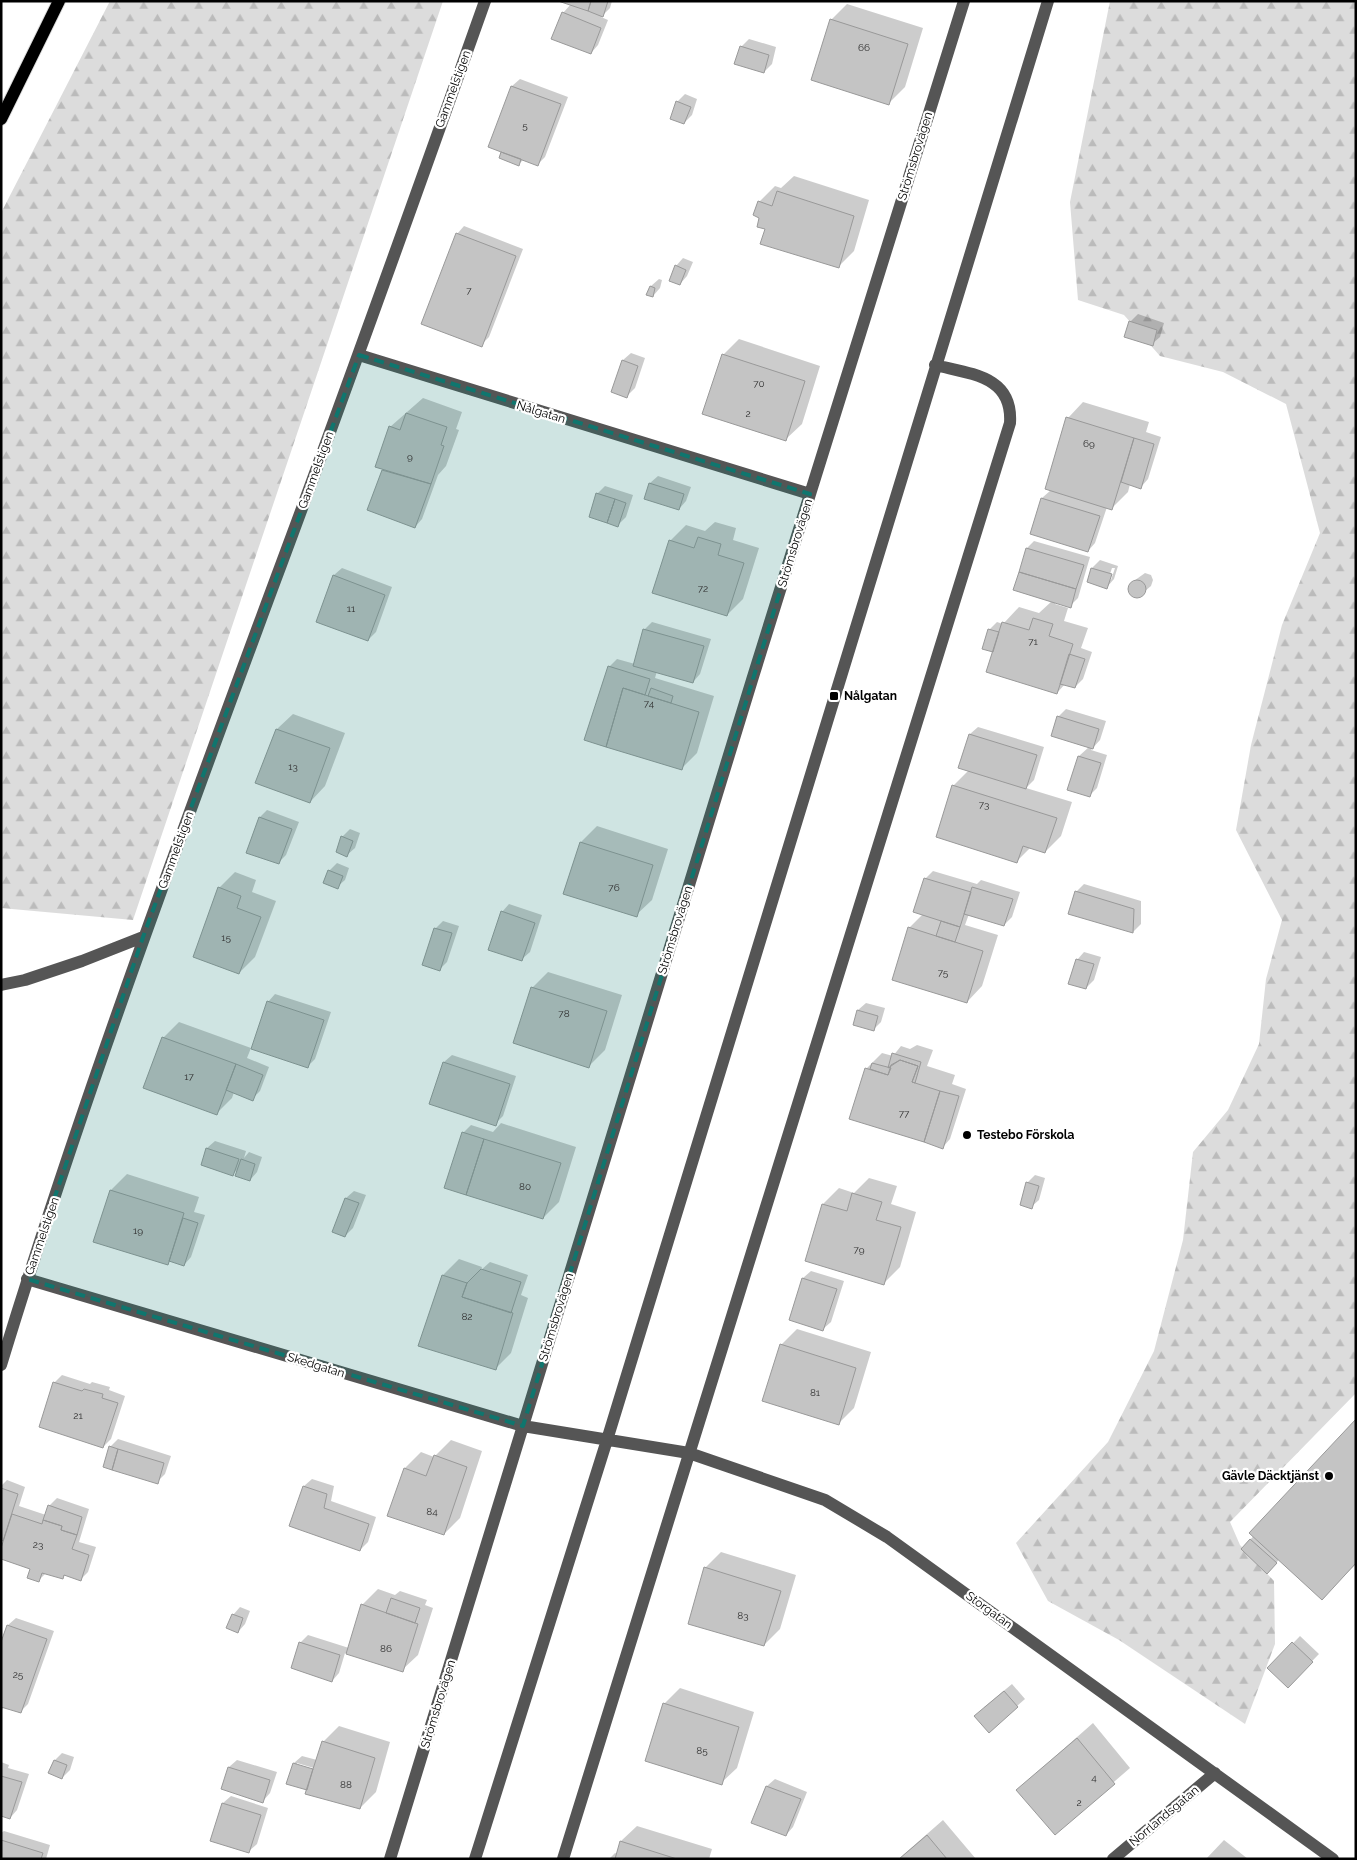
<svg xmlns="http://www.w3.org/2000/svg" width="1357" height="1860" font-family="Raleway,sans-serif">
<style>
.forest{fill:url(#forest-firs)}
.shadow{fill:#0003;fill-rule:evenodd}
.building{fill:#c4c4c4;stroke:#999}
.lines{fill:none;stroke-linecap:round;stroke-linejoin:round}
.major-casing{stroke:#dbdbdb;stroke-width:14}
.minor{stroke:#555;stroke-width:12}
.major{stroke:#000;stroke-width:12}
.marked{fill:#0f766e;fill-opacity:0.2;stroke:#0f766e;stroke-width:4;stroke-dasharray:10 6;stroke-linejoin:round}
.poi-dot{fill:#000;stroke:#fff;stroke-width:2}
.labels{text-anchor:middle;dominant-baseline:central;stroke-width:4.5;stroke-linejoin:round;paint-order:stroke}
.number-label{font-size:10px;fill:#313131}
.street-label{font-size:12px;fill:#000;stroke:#fff}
.poi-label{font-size:12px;font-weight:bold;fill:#000;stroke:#fff;text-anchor:start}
</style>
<defs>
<pattern id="forest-firs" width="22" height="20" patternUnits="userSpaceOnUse" patternTransform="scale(1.25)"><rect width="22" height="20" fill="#dcdcdc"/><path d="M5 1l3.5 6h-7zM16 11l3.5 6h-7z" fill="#bbb"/></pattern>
</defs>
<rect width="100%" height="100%" fill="#fff"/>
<path class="forest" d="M110 1H443L133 920 1 908V213Z
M1110 1H1356V1393L1230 1522 1240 1545 1274 1581 1275 1644 1245 1724 1119 1640 1048 1601 1016 1543 1108 1442 1154 1351 1183 1240 1193 1152 1228 1110 1259 1044 1266 979 1282 920 1236 830 1251 745 1282 625 1320 533 1286 404 1223 372 1160 356 1124 315 1078 300 1070 202Z"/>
<path class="shadow" d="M562 1H612L610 8 601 17 608 20 598 45 591 53 563 13 571 4Z
M847 4 923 28 905 87 889 103 831 20Z
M749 39 776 47 772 64 764 72 741 47Z
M520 79 568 97 545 157 538 164 524 159 519 164 501 157 503 151 490 146 512 86Z
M685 94 697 99 692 115 684 123 677 102Z
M794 176 869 200 854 251 839 266 767 228 760 217 759 202 775 186 781 188Z
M464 226 523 249 489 337 481 345 457 234Z
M683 258 693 262 687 276 680 284 676 266Z
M659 279 662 280 660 288 653 296 648 294 651 286Z
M1138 314 1164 323 1160 337 1152 344 1130 322Z
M739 339 820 366 802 424 786 439 723 355Z
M631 353 645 358 635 388 627 396 613 392 623 360Z
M423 398 462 412 456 429 459 430 446 466 438 475 422 519 415 527 369 510 385 469 390 427Z
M1083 402 1149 422 1146 432 1161 437 1148 479 1141 487 1130 484 1128 492 1112 508 1107 507 1095 543 1088 551 1031 533 1042 498 1051 490 1068 418Z
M658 476 691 487 686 501 679 509 646 498 650 483Z
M605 486 633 495 626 517 618 525 597 494Z
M715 522 736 528 733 540 759 548 743 599 727 615 670 541 686 525 705 531Z
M1034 541 1090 557 1078 598 1070 606 1055 602V604L1068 608 1064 621 1088 628 1081 648 1092 652 1083 679 1075 687 1065 684 1057 693 995 647 989 630 997 622 1003 624 1019 607 1039 613 1052 601 1027 548Z
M1100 560 1118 566 1114 579 1107 587 1088 581 1092 568ZM1112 568H1115L1111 580H1108Z
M342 568 392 587 376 632 368 640 318 621 334 575Z
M1145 573 1151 575 1153 580 1151 586 1138 597 1132 595 1129 589 1131 583Z
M652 622 711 639 700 674 693 682 657 671 655 678 714 696 697 753 681 769 609 667 617 659 635 664 644 630Z
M1066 709 1106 721 1100 740 1091 750 1107 755 1097 788 1089 796 1079 756 1089 747 1058 717Z
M293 714 345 733 325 786 310 802 277 729Z
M978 727 1044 747 1034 780 1026 788 1072 802 1061 836 1045 852 1031 847 1017 861 953 786 969 770 970 734Z
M267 810 299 822 286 855 279 862 248 852 260 817Z
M597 826 668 849 652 900 636 915 564 893 581 842Z
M350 829 360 833 355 848 347 855 342 837Z
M337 863 349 868 345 880 337 887 329 871Z
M933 871 977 884 981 880 1020 892 1012 917 1004 925 969 914 965 925 998 935 982 986 967 1002 909 928 923 914 925 879Z
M235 872 256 880 252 892 276 901 255 957 239 973 219 888Z
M1084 884 1141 901V924L1133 932 1076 892Z
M509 904 542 915 530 952 522 959 502 912Z
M443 921 459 926 447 962 439 970 435 929Z
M1084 952 1101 957 1094 980 1086 988 1077 960Z
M548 972 622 995 605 1050 589 1066 532 988Z
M275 994 331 1012 315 1059 308 1066 268 1002Z
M866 1003 885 1008 881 1022 873 1030 854 1024 858 1010Z
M179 1022 251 1048 247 1058 269 1067 260 1091 252 1099 234 1092 232 1098 216 1114 163 1038Z
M917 1045 933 1050 927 1066 955 1075 952 1084 966 1089 950 1139 943 1147 866 1069 882 1053 893 1056 901 1046 910 1049Z
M452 1055 516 1076 503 1116 495 1124 430 1103 444 1062Z
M501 1123 576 1147 559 1202 543 1218 463 1133 471 1125 493 1132Z
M215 1141 246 1151 244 1158 249 1152 262 1157 257 1172 250 1180 239 1168 233 1174 202 1164 207 1148Z
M127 1174 199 1197 194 1212 205 1215 191 1257 184 1265 171 1260 167 1264 111 1190Z
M1035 1175 1045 1178 1039 1200 1031 1207 1027 1183Z
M869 1178 897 1186 891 1204 916 1212 900 1267 884 1283 823 1204 839 1188 854 1193Z
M354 1191 366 1195 353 1228 345 1236 346 1198Z
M459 1259 482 1267 480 1271 490 1262 528 1275 521 1295 528 1298 511 1353 495 1369 443 1275Z
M811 1271 844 1281 831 1322 823 1329 790 1319 803 1278Z
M797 1329 871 1352 854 1408 838 1424 781 1345Z
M62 1375 90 1384 92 1382 110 1387 109 1390 125 1396 111 1439 103 1447 54 1383Z
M1356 1421V1564L1322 1598 1279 1559 1275 1565 1242 1549Z
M118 1439 171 1456 165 1474 157 1482 110 1447Z
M451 1440 482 1451 460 1518 444 1534 388 1515 405 1468 421 1452 434 1457Z
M312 1479 334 1486 331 1501 376 1517 368 1542 360 1550 291 1526 304 1486Z
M7 1480 25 1487 19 1506 46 1515 49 1506 57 1498 89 1509 79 1542 96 1547 88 1572 81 1579 66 1574 62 1578 46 1573 39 1580 32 1568 1 1539V1486Z
M721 1552 796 1575 780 1629 764 1645 705 1568Z
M378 1589 395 1595 400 1591 427 1600 425 1605 433 1608 418 1655 402 1670 345 1653 339 1673 332 1681 300 1643 308 1635 349 1648 362 1605Z
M240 1607 250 1611 245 1624 238 1632 233 1615Z
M16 1618 54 1631 28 1704 20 1712 4 1706 1 1712V1645L8 1625Z
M1300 1636 1319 1654 1288 1686 1269 1668Z
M1012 1684 1025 1699 1017 1706 983 1708Z
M680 1688 754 1712 737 1768 721 1783 664 1704Z
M1093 1723 1130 1768 1055 1833 1017 1790Z
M339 1726 390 1742 376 1792 360 1808 288 1783 294 1763 302 1756 317 1760 323 1742ZM297 1763 317 1769 316 1771 297 1765Z
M62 1753 74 1757 70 1770 62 1778 50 1772 55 1760Z
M237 1760 277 1772 270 1793 263 1801 223 1789 229 1767Z
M1 1762 9 1765 8 1768 29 1774 17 1810 10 1818 1 1815Z
M775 1779 807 1792 793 1827 786 1835 753 1822 767 1786Z
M231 1796 268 1808 257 1844 249 1851 223 1803Z
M943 1820 976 1859H899L903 1855Z
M637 1826 712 1849 709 1859H609L615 1853 618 1854 621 1841Z
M4 1831 50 1845 46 1859H1V1833Z
M1224 1840 1248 1859H1206Z"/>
<path class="building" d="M558 1H591L588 11Z
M591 1H608L603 17 588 11Z
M562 12 601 28 591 54 551 39Z
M830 19 908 44 889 105 811 80Z
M740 46 769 55 764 73 734 64Z
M511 86 561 104 538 166 488 147Z
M676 101 691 107 684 124 670 119Z
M501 152 521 159 519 166 499 158Z
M777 191 854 216 839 268 760 244 765 229 757 227 759 218 753 215 758 201 772 206Z
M456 233 516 256 482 347 421 324Z
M675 265 686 270 680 285 669 281Z
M650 286 655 288 653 297 646 295Z
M1129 321 1157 330 1153 346 1124 337Z
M722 354 805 381 786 441 702 414Z
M622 360 638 366 627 398 611 392Z
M406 413 447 427 441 445 444 446 431 484 375 467 389 426 400 430Z
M1066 417 1134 438 1112 510 1045 489Z
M1134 438 1154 444 1141 489 1121 482Z
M382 470 431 484 415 528 367 510Z
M649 483 684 494 679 510 644 499Z
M596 493 615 499 607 523 589 517Z
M1041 498 1100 516 1088 552 1030 534Z
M615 499 626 503 618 527 607 523Z
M698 537 721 544 718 555 744 563 727 616 652 593 669 540 694 548Z
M1026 548 1084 565 1076 589 1019 572Z
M1091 568 1112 574 1107 589 1087 582Z
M1019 572 1076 589 1071 608 1013 590Z
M333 575 385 595 368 641 316 622Z
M1128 589a9 9 0 1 1 18 0a9 9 0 1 1-18 0Z
M1033 618 1053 624 1049 636 1073 644 1057 694 986 672 1002 622 1029 630Z
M643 629 704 646 693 683 633 666Z
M988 629 999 632 993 652 982 649Z
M1069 654 1085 659 1075 688 1060 684Z
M608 666 650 679 645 695 623 688 606 747 584 740Z
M623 688 699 712 682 770 606 747Z
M651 688 673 696 671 703 648 696Z
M1057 716 1099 729 1093 749 1051 736Z
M276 729 330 748 310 803 255 783Z
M969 734 1037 755 1026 789 958 768Z
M1078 756 1101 763 1090 797 1067 790Z
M952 785 1057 818 1045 853 1023 846 1017 863 936 837Z
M259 817 292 829 279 864 246 853Z
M341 836 353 841 347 857 336 852Z
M580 842 653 865 637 917 563 894Z
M328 870 343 876 338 889 323 883Z
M924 878 971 892 960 927 913 912Z
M218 887 241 896 237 908 261 917 239 974 193 957Z
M972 887 1013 899 1004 926 964 914Z
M1075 891 1134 909 1133 933 1068 914Z
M501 911 535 923 522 961 488 950Z
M941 921 960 927 955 942 936 936Z
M908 927 983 951 967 1003 892 980Z
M434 928 452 933 440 971 422 965Z
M1076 959 1094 964 1086 989 1068 984Z
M531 987 607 1011 589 1068 513 1043Z
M267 1001 324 1020 308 1068 251 1049Z
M857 1010 878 1016 874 1031 853 1025Z
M162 1037 236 1064 217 1115 143 1088Z
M892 1053 921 1062 915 1083 912 1082 918 1066 900 1060 888 1068Z
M900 1060 918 1066 912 1082 940 1091 924 1142 849 1119 865 1068 888 1075 891 1065Z
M443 1062 510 1084 496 1126 429 1104Z
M872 1063 891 1068 888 1075 870 1069Z
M236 1064 263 1075 253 1101 226 1090Z
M940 1091 959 1096 943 1149 924 1142Z
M462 1132 484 1139 466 1195 444 1188Z
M484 1139 561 1163 543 1219 466 1195Z
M206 1148 239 1159 233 1176 201 1165Z
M241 1159 255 1164 250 1181 235 1176Z
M1026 1182 1039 1186 1032 1209 1020 1205Z
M110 1190 184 1213 168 1265 93 1242Z
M852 1193 882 1202 876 1220 901 1227 884 1285 805 1261 822 1204 847 1211Z
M345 1198 359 1203 345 1237 332 1232Z
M183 1218 198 1223 184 1266 169 1261Z
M481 1269 521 1282 511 1313 462 1297 467 1283Z
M442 1275 467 1283 462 1297 513 1313 496 1370 418 1346Z
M802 1278 837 1289 823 1331 789 1320Z
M780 1344 856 1368 839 1425 762 1401Z
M53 1382 82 1391 84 1389 103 1394 102 1398 118 1403 103 1448 39 1427Z
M1356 1419V1563L1322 1600 1249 1533Z
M109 1446 118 1449 112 1470 103 1467Z
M118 1449 164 1463 158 1484 112 1470Z
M434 1455 467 1467 444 1535 387 1516 404 1468 426 1476Z
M303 1486 327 1494 324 1508 369 1524 360 1551 289 1526Z
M1 1488 18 1494 3 1541 1 1540Z
M48 1505 82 1517 77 1535 61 1530 62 1526 43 1520Z
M12 1514 42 1524 43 1520 62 1526 61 1530 77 1535 72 1549 89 1555 81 1581 64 1575 63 1579 42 1573 39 1582 27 1578 30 1569 1 1559V1548Z
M1250 1539 1277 1563 1267 1574 1241 1549Z
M704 1567 781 1591 764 1646 688 1624Z
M391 1598 420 1608 415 1623 386 1613Z
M361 1604 418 1624 403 1672 346 1654Z
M232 1614 243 1618 238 1633 226 1628Z
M7 1625 47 1639 21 1713 1 1707V1642Z
M299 1642 340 1655 332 1682 291 1668Z
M1292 1642 1313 1662 1288 1688 1267 1668Z
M1004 1691 1018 1707 989 1733 974 1716Z
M663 1703 739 1727 722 1785 645 1761Z
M1077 1738 1115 1784 1055 1835 1016 1790Z
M322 1741 375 1758 360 1809 305 1794Z
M54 1760 67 1765 62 1779 48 1773Z
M293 1763 313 1769 307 1790 286 1784Z
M228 1767 270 1780 263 1803 221 1789Z
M1 1776 22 1782 10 1819 1 1816Z
M766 1786 801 1799 786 1836 751 1823Z
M222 1803 261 1815 249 1853 210 1841Z
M927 1835 947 1859H899Z
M1 1840 43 1853 41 1859H1Z
M620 1841 677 1859H615Z"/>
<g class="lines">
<defs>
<path id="major" d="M1 119 59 1"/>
</defs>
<use href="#major" class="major-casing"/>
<path class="minor" d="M359 355 810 494
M1 985 25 980 82 961 143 937
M27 1279 523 1426 689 1453 825 1500 887 1537 1333 1859
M1 1365C81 1103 177 846 272 589 345 394 415 198 485 1
M390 1859 752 680 964 1
M475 1859 607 1440 1048 1
M563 1859 1010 423C1013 376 971 374 935 365
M1113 1859 1215 1773"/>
<use href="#major" class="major"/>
</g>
<path class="marked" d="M359 355 810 494 523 1426 27 1279 143 937Z"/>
<g class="poi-dot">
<rect x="829" y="691" width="10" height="10" rx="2.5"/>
<circle cx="967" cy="1135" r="5"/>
<circle cx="1329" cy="1476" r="5"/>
</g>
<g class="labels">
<g class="number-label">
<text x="864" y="47">66</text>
<text x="525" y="125">5</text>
<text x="469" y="290">7</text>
<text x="759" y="383">70</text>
<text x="748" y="413">2</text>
<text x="1089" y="443">69</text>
<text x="410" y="456">9</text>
<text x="703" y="588">72</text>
<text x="351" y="608">11</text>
<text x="1033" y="641">71</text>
<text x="649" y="703">74</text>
<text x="293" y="766">13</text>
<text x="984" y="804">73</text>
<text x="614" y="887">76</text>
<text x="226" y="937">15</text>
<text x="943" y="972">75</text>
<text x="564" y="1013">78</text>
<text x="189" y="1076">17</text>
<text x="904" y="1113">77</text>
<text x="525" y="1186">80</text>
<text x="138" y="1230">19</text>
<text x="859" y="1249">79</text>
<text x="467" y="1316">82</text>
<text x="815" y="1392">81</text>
<text x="78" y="1415">21</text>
<text x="432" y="1511">84</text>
<text x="38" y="1544">23</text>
<text x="743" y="1615">83</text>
<text x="386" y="1648">86</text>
<text x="18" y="1674">25</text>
<text x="702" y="1750">85</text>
<text x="1094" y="1777">4</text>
<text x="346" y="1784">88</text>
<text x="1079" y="1802">2</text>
</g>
<g class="street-label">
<text transform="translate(453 89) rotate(-70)">Gammelstigen</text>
<text transform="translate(915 156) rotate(-73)">Strömsbrovägen</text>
<text transform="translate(541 412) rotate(17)">Nålgatan</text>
<text transform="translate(316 470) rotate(-70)">Gammelstigen</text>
<text transform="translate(795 543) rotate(-73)">Strömsbrovägen</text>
<text transform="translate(176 850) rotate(-70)">Gammelstigen</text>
<text transform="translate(675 930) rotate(-73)">Strömsbrovägen</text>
<text transform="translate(42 1236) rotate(-71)">Gammelstigen</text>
<text transform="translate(556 1317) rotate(-73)">Strömsbrovägen</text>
<text transform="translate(316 1365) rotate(17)">Skedgatan</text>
<text transform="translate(989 1610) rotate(36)">Storgatan</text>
<text transform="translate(438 1704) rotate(-73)">Strömsbrovägen</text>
<text transform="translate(1164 1816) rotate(-40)">Norrlandsgatan</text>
</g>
<g class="poi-label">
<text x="844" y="696">Nålgatan</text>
<text x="977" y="1135">Testebo Förskola</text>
<text x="1319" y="1476" text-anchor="end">Gävle Däcktjänst</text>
</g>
</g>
<rect width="1357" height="1860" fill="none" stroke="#000000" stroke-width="5"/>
</svg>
